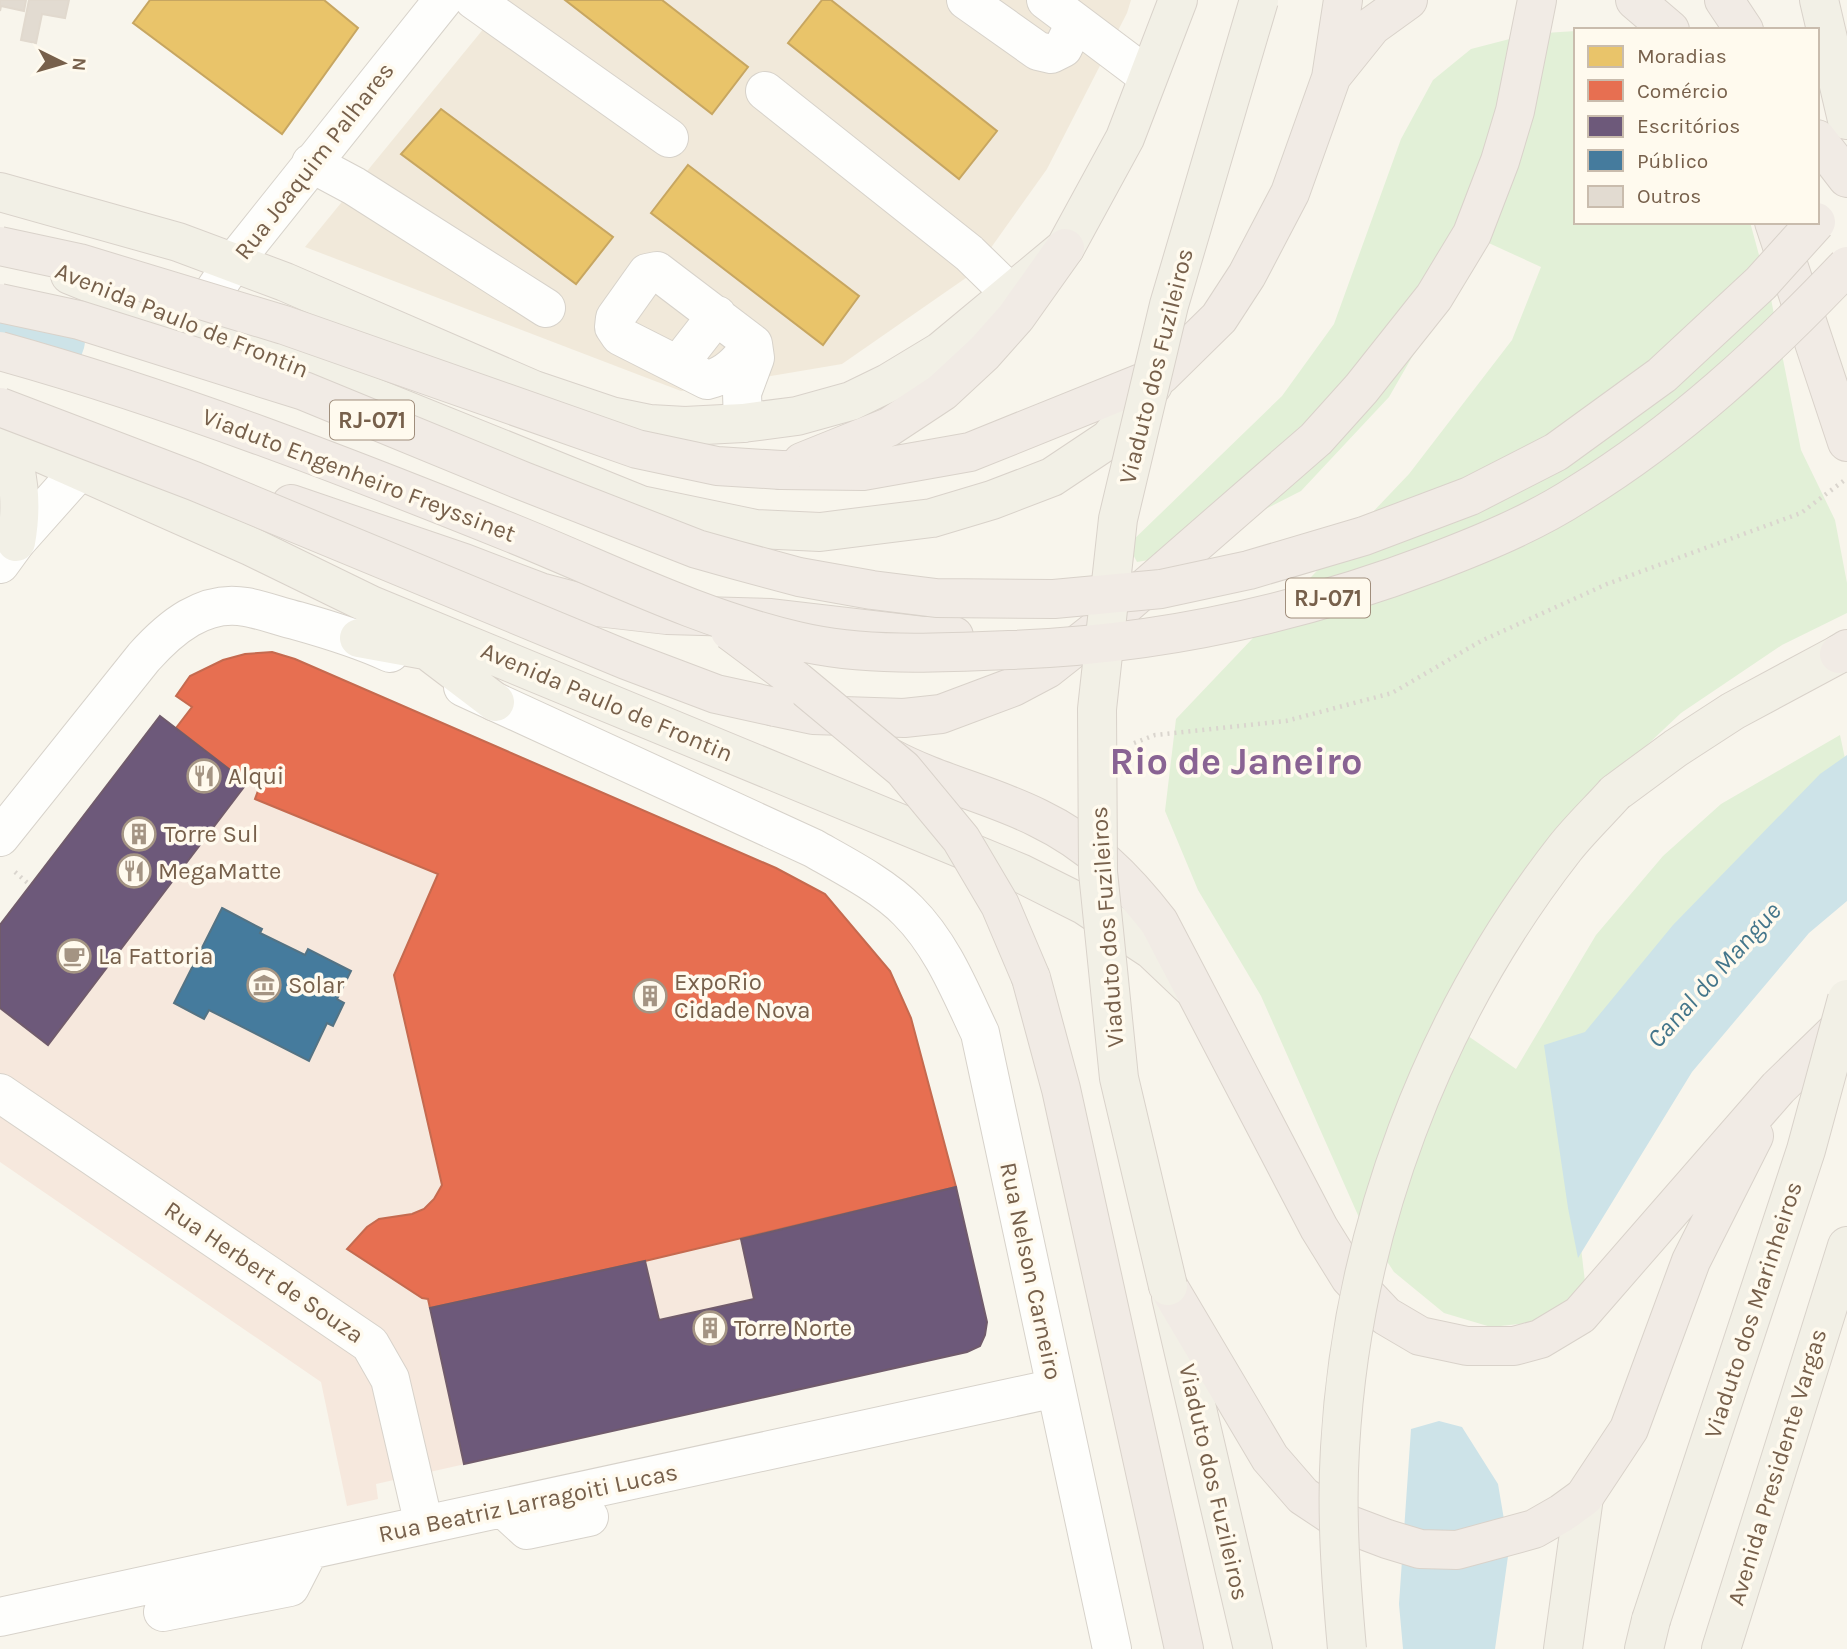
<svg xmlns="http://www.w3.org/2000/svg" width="1847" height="1649" font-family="Karla,sans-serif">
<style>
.residential{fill:#f1e9da}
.commercial{fill:#f6e8dd}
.green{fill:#e2f0d7}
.water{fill:#cde3e8}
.homes{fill:#e9c46a;stroke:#c7a661;stroke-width:2}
.shops{fill:#e76f51;stroke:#c56a4f;stroke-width:2}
.offices{fill:#6d597a;stroke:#705b6c;stroke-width:2}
.public{fill:#457b9d;stroke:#547384;stroke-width:2}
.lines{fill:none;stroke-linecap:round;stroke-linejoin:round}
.river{stroke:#cde3e8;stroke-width:66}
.building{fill:#e2dbd1;stroke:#e1d9ce;stroke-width:2}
.minor-casing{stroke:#d7d2ca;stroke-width:40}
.major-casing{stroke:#d9d2ca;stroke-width:40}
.highway-casing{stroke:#d9d2ca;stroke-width:40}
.path{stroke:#dad5ce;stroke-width:4.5;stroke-dasharray:2 5;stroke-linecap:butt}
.minor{stroke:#fefefc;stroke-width:38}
.major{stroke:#f2f0e6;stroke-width:38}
.highway{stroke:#f1ebe5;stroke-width:38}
.major-bridge-casing{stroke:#d9d2ca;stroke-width:40;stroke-linecap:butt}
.highway-bridge-casing{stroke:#d9d2ca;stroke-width:40;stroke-linecap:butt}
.major-bridge{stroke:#f2f0e6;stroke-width:38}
.highway-bridge{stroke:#f1ebe5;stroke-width:38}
.labels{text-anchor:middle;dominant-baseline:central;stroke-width:7;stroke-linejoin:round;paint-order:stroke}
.shield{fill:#fffaee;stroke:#a08e7c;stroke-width:2}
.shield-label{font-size:23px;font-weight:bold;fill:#77604b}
.street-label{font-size:24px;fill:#77604b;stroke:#fffaee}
.poi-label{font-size:24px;fill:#77604b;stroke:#fffaee;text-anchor:start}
.water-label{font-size:26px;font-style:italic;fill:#44768b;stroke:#fffaee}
.town-label{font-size:38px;font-weight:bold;fill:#896393;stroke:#fffaee}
</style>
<rect width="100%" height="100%" fill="#f8f5ec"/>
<path class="residential" d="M507 0H1131L1127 13 1047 169 973 273 842 364 681 391 305 247Z"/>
<path class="commercial" d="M190 676 825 894 890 971 911 1018 956 1187 987 1322 985 1335 980 1346 967 1352 376 1484 378 1499 347 1506 321 1382 0 1162V925L160 716 176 727 192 708 176 696Z"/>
<path class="green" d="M1576 31V222H1750L1771 299 1801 450 1835 520 1847 583V613L1782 645 1681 713 1558 829 1439 1016 1516 1069 1596 935 1663 856 1721 804 1840 735 1847 768 1561 1077 1587 1299 1557 1320 1491 1327 1444 1313 1394 1272 1361 1222 1261 996 1198 890 1165 811 1176 719 1409 474 1512 340 1541 267 1480 239 1389 397 1301 491 1173 556 1137 562 1128 545 1282 396 1334 324 1401 139 1433 80 1471 49 1529 34Z"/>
<path class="water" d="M1847 755V901L1809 933 1692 1072 1578 1258 1568 1208 1544 1045 1585 1032 1673 925 1820 774Z
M1439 1421 1462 1427 1498 1484 1509 1549 1495 1649H1403L1399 1604 1411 1429Z"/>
<path class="homes" d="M150 0H324L358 28 282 134 133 23Z
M565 0H662L748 67 712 114Z
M822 0H831L997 131 959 179 788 43Z
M441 109 613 237 576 284 401 154Z
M688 165 859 296 823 345 651 213Z"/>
<path class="shops" d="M272 652 295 659 776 868 825 894 890 971 911 1018 956 1187 645 1261 430 1308 428 1299 422 1298 347 1249 367 1227 379 1219 412 1214 424 1209 434 1199 442 1185 394 975 438 874 255 799 259 788 247 783 176 728 192 707 176 696 190 676 223 660 245 654Z"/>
<path class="offices" d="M160 716 247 783 48 1045 0 1008V925Z
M956 1187 987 1322 985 1335 980 1346 967 1352 464 1464 430 1308 645 1261 659 1320 754 1299 741 1239Z"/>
<path class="public" d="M222 908 262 929 260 933 305 955 308 949 351 971 337 999 344 1003 333 1026 327 1023 309 1061 209 1010 204 1019 174 1003Z"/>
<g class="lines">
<path class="river" d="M0 327 52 340"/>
</g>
<path class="building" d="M0 0H26L24 11 1 6 0 11Z
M29 0H69L65 18 42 14 36 43 21 40Z"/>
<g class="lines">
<defs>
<path id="minor" d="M474 0 669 138
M966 0 1038 51 1051 54 1063 48 1075 23
M1046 0 1147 76
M765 91 969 253 1011 294
M311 163 354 186 546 308
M191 325 233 263 443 0
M678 365 717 315
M743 423 742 393 755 358 753 344 657 271 647 273 615 318 614 327 620 336 707 380C728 376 740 360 753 344
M0 564 16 542 81 469
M463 687 813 848C843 865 884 886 908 911 942 945 960 991 980 1033L1112 1649
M0 837 144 657C170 628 204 599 246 607 263 610 281 617 298 621 330 630 360 639 390 653
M0 1093 370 1344 390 1379 424 1525
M503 1508 527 1530 589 1517
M163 1612 290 1587 309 1550
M0 1617 1056 1388"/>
<path id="major" d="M1819 0 1847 120
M0 192 178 242 285 282 534 390 611 416 650 424 685 426 743 423 797 416 851 401 888 383 941 351 1065 248 1125 138 1178 0
M70 275 641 505 756 529 820 532 932 518 992 500 1052 477 1109 439 1153 385
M0 435 252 547 371 605 1020 873 1084 905 1152 950 1191 987
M6 437C19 473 23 504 16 542
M399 629 495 702
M359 638 425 650
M1615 793 1676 748 1733 711 1839 654 1847 652
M1171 1297 1253 1649
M1563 1649 1584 1497
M1644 1649 1651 1620
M1721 1649 1847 1246"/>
<path id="highway" d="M1635 0 1670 30
M1724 0 1744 30
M1331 77 1372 26 1408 0
M1817 139 1847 178
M1774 222 1847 442
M802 462 889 427 942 392 984 353 1016 317 1065 248
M781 470 863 471 970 452 1161 375 1219 318 1247 275 1290 193 1331 78 1343 0
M291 504 464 563 540 592 597 607 667 615 771 618 925 636H954
M1839 654 1847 649
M775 707 813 715 904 718 941 714 1013 687 1047 669 1099 628 1316 439 1361 389 1434 297 1472 234 1500 161 1515 111 1537 0
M889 757C937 783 990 794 1038 818 1090 843 1125 878 1159 922L1319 1228 1350 1278 1386 1316 1420 1336 1467 1346H1514L1540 1339 1580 1315 1778 1088 1847 1021
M1031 978 1061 1089 1184 1649
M1168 1286 1270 1458 1303 1496 1342 1522 1387 1539 1420 1549 1457 1550 1534 1529 1562 1513 1584 1497 1629 1429 1691 1261 1754 1136"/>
</defs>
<use href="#minor" class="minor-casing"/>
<use href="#major" class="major-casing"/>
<use href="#highway" class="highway-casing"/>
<path class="path" d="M1134 743 1155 735 1286 721 1392 693 1481 641 1607 584 1801 513 1846 479
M15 872 30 885"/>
<use href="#minor" class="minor"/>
<use href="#major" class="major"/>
<use href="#highway" class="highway"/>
<defs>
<path id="major-bridge" d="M1168 1286 1119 1078 1098 872 1097 709 1118 519 1169 305 1259 0
M1651 1620 1806 1150 1847 999
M1347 1649C1341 1582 1336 1515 1340 1448 1352 1232 1432 1018 1565 848 1580 829 1599 811 1615 793"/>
<path id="highway-bridge" d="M0 246 79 263 284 325 637 449 717 466 781 470
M0 303 79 320 304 391 523 481 697 549 736 560 799 577 872 590 936 598 1054 599 1161 589 1249 570 1364 536 1470 496 1556 452 1662 375 1761 283 1816 222
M0 351C176 400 345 466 514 534 608 572 698 618 797 641 864 657 941 653 1009 650 1156 645 1295 615 1432 563 1482 544 1533 523 1578 494 1679 432 1766 351 1847 266
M0 407 194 481 626 660 716 694 775 707
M730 631 797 681 903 769 961 839 1000 905 1031 978"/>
</defs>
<use href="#major-bridge" class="major-bridge-casing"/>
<use href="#highway-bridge" class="highway-bridge-casing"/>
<use href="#major-bridge" class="major-bridge"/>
<use href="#highway-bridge" class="highway-bridge"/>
</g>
<defs>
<symbol id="restaurant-ring" viewBox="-11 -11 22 22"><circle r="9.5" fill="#fffaee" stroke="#a49483" stroke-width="1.5"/><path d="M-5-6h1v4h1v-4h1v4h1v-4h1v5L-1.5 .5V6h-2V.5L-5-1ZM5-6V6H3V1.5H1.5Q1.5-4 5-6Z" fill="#a49483"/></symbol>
<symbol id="building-ring" viewBox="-11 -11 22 22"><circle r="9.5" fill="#fffaee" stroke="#a49483" stroke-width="1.5"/><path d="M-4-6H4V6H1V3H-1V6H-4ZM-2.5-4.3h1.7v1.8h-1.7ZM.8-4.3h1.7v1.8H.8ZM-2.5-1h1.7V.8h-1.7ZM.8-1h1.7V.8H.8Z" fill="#a49483"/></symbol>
<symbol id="cafe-ring" viewBox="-11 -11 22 22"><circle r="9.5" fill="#fffaee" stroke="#a49483" stroke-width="1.5"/><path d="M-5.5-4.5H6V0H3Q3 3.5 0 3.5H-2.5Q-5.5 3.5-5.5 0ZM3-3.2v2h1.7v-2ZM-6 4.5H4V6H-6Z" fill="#a49483"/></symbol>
<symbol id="museum-ring" viewBox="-11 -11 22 22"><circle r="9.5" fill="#fffaee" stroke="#a49483" stroke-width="1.5"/><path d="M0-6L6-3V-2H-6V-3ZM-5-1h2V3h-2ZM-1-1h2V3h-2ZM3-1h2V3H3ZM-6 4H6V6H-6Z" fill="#a49483"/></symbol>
</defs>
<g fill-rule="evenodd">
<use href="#restaurant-ring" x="185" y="757" width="38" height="38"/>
<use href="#building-ring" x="120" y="815" width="38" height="38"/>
<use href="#restaurant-ring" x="115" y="852" width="38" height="38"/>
<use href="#cafe-ring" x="55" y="937" width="38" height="38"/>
<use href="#museum-ring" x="245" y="966" width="38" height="38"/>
<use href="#building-ring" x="631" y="977" width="38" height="38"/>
<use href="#building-ring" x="691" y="1309" width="38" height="38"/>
</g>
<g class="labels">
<g class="shield">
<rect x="330" y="400.5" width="84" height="39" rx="5"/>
<rect x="1286" y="578.5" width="84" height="39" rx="5"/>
</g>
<g class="shield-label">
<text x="372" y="420">RJ-071</text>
<text x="1328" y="598">RJ-071</text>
</g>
<g class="street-label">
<text transform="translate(314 161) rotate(-52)">Rua Joaquim Palhares</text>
<text transform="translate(182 320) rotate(22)">Avenida Paulo de Frontin</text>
<text transform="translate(1156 366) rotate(-76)">Viaduto dos Fuzileiros</text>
<text transform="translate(359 475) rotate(21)">Viaduto Engenheiro Freyssinet</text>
<text transform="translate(607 702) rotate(23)">Avenida Paulo de Frontin</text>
<text transform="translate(1107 927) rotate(-94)">Viaduto dos Fuzileiros</text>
<text transform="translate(1031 1271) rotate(78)">Rua Nelson Carneiro</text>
<text transform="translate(264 1272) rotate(34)">Rua Herbert de Souza</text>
<text transform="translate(1753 1310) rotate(-72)">Viaduto dos Marinheiros</text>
<text transform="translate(1777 1467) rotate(-73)">Avenida Presidente Vargas</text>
<text transform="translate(1214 1482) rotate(77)">Viaduto dos Fuzileiros</text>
<text transform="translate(528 1503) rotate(-12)">Rua Beatriz Larragoiti Lucas</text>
</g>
<g class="poi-label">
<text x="228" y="776">Alqui</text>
<text x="164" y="834">Torre Sul</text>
<text x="158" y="871">MegaMatte</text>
<text x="98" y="956">La Fattoria</text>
<text x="674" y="982">ExpoRio<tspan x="674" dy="28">Cidade Nova</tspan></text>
<text x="288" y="985">Solar</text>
<text x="734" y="1328">Torre Norte</text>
</g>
<g class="water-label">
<text transform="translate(1714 975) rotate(-48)">Canal do Mangue</text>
</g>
<g class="town-label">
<text x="1236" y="761">Rio de Janeiro</text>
</g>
</g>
<rect x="1574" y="28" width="245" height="196" fill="#fffaee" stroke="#c9bcad" stroke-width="2"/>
<rect x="1588" y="46" width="35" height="21" fill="#e9c46a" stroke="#c9bcad" stroke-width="2"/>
<text x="1637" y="63" font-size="21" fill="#77604b">Moradias</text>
<rect x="1588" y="80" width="35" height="21" fill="#e76f51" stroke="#c9bcad" stroke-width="2"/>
<text x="1637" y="98" font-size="21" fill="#77604b">Comércio</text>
<rect x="1588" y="116" width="35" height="21" fill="#6d597a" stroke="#c9bcad" stroke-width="2"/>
<text x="1637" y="133" font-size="21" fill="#77604b">Escritórios</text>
<rect x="1588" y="150" width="35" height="21" fill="#457b9d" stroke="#c9bcad" stroke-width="2"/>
<text x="1637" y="168" font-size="21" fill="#77604b">Público</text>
<rect x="1588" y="186" width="35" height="21" fill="#e2dbd1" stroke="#c9bcad" stroke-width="2"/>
<text x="1637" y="203" font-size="21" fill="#77604b">Outros</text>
<g transform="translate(63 63) rotate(95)" stroke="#fffaee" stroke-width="5" paint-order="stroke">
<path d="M0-5L12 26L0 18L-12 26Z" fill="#77604b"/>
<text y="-10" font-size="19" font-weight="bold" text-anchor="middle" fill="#77604b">N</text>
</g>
</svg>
